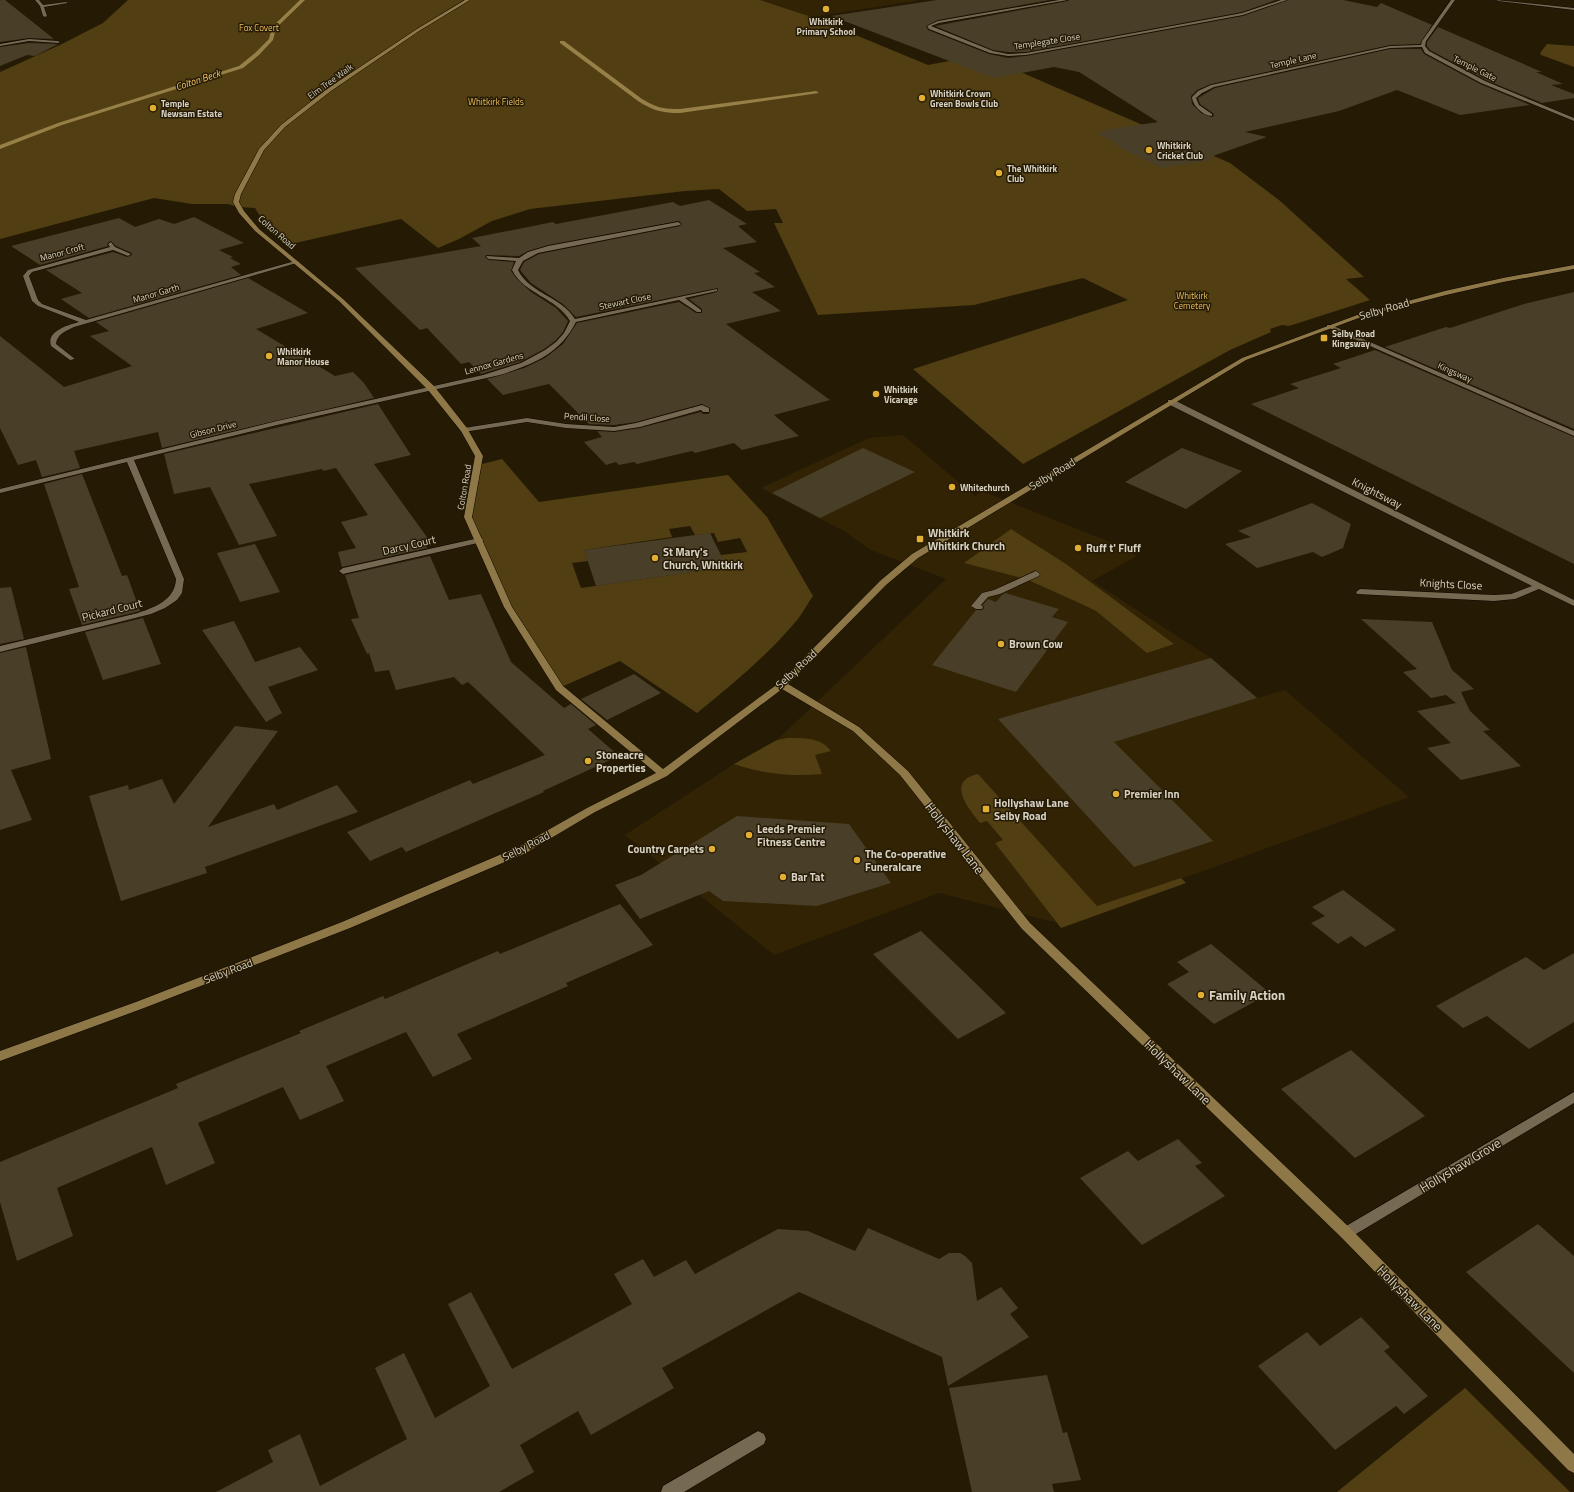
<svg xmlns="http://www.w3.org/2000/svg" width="1574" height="1492" font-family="'Titillium Web',sans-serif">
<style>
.built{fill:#312304}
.green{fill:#513e12;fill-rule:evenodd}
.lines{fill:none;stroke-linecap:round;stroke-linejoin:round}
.stream{fill:#978048;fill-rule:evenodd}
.building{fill:#493e27}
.street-casing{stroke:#0e0500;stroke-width:1}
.secondary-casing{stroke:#0e0500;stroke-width:1}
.street{fill:#766951;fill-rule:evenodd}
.secondary{fill:#8f7847;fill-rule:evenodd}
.poi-dot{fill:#e2ae34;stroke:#251b05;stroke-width:1.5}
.labels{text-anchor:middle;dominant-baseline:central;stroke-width:3;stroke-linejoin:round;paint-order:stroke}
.far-poi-label{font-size:9px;font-weight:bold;fill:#d8d2c4;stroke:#251b05;text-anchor:start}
.far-park-label{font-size:9px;fill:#ebbe5e;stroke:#251b05}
.far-street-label{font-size:9px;fill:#d8d2c4;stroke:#251b05}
.far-water-label{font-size:10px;font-style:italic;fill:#f2c465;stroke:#251b05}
.street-label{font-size:11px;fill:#d8d2c4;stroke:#251b05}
.poi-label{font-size:11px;font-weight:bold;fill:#d8d2c4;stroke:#251b05;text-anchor:start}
.near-street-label{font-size:13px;fill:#d8d2c4;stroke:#251b05}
.near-poi-label{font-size:13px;font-weight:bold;fill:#d8d2c4;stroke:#251b05;text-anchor:start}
</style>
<rect width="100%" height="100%" fill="#251b05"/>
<path class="built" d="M760 0H921L812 17Z
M903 435 975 496 982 491 1110 542 1137 556 1092 581 1211 658 1257 698 1285 690 1409 797 1058 923 939 893 774 955 625 835 734 764 777 740 946 579 871 550 844 531 761 488 869 438Z"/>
<path class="green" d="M128 0H760L812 17 928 65 986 54 1009 67 1230 163 1279 200 1364 277 1346 279 1370 300 1289 326 1282 325 1270 329 1271 332 1230 350 1023 464 913 369 1128 300 1083 278 974 305 818 315 774 223H783L776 209 747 211 719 189 685 191 530 209 492 221 459 239 438 248 401 219 291 244 262 219 255 208 238 207 228 204H192L154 198 0 239V72L62 44 103 23Z
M1547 44 1574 46V67L1541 55 1540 53Z
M502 459 539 502 728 475 767 517 813 596C808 603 803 612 798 619 769 654 732 685 697 713L620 661 559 688 508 607 468 517 478 465ZM690 526 695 535 714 533 718 542 740 538 747 552 721 555 726 567 581 588 572 563 588 561 584 550 672 537 669 529Z
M1011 529 1066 564 1174 644 1147 653 1096 611 1088 607 1026 579 964 563Z
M787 738C803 738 821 737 831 751L815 755 822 774C792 777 763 774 734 764L777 740Z
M978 774 1097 906 1181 878 1186 883 1061 928 995 843 1003 840 987 821 980 823C969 809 945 781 978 774Z
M1465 1388 1570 1492H1337Z"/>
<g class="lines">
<path class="stream" d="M300 0H305L276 28 273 40 259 55 243 68 62 125 0 149V145L58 123 239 66 255 53 269 39 272 27Z
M560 41H564L642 99C657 108 663 109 680 109L816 91 819 93 680 113C662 113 654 111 638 101L560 43Z"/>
</g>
<path class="building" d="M0 0H5L54 39 29 38 0 42Z
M937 0H1050L938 20 926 26 928 30 989 54 1008 58 1026 56 1243 16 1288 0H1343L1377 7 1381 3 1432 25 1420 44 1390 45 1211 84 1197 90 1191 96 1192 104 1201 113 1212 117 1214 116 1213 113 1200 104 1198 98 1215 88 1390 49H1421L1424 54 1480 84 1530 105 1460 115 1397 90 1339 111 1245 132 1267 137 1210 157 1211 160 1162 168 1116 146 1119 145 1096 133 1107 132 1103 130 1158 122 1079 72 1054 67 994 78 831 16Z
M1069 0H1276L1242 12 1026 52H1008L993 50 935 26 1068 1Z
M1438 27 1542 72H1536L1563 84 1551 85 1574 94V98L1542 103 1486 80 1430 50 1427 46V42Z
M29 43 58 44 35 56 27 55 0 66V47Z
M709 200 747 224 738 226 757 242 723 248 760 272 754 273 775 287 752 292 781 311 726 324 830 400 774 415 799 436 742 450 734 443 695 453 692 451 637 464 634 462 619 465 616 462 606 465 584 442 602 437 597 431 614 432 640 428 701 412 703 414H709L710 408 702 404 636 422 614 425 589 424 549 384 503 395 487 379 524 368 545 358 563 344 577 323 679 302 696 313H702V309L689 299 717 292 718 288 576 317 563 304 531 283 520 270 524 262 539 254 680 226 682 224 679 221 548 245 528 251 519 256 486 255 485 257 489 260 514 262 511 271 517 279 531 292 556 308 568 321 563 332 555 341 544 349 520 362 481 374 469 362 461 364 427 328 420 330 355 268 481 246 472 238 553 222 556 224 673 202 680 206Z
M194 217 244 243 219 250 233 257 230 258 241 264 231 267 241 275 89 318 61 299 82 293 46 270 113 252 127 257 132 255V253L116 246 111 241 107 244 108 246 40 265 11 246 119 218 135 227 159 219 174 224Z
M248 278 308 313 256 329 335 376 353 372 364 383 374 398 162 448 158 432 118 441 74 451 80 468 42 477 36 460 18 465 0 428V336L64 387 132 366 90 336 109 331 96 322Z
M1574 292V429L1385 347 1446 327 1450 328 1524 304Z
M1375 350 1574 437V564L1251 404 1299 388 1290 384 1341 368 1333 364Z
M378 404 411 455 374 464 432 544 426 545 427 548 342 567 338 552 356 548 341 522 368 515 336 468 323 471 322 469 249 484 277 536 239 545 210 487 174 494 164 454Z
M863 448 915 472 820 518 772 493Z
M1182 448 1242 471 1186 509 1125 482Z
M82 474 122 576 127 575 140 611 82 625 69 589 79 587 44 484Z
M1312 503 1351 524 1343 548 1322 557 1313 552 1257 568 1225 544 1251 537 1238 531Z
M710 533 727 567 596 586 584 550Z
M255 544 280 592 240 602 217 553Z
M430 556 449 600 481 594 511 662 564 708 571 704 596 725 588 729 619 756 543 791 544 792 406 852 402 847 370 861 347 832 470 780 473 784 545 755 468 682 462 685 454 677 396 690 389 670 375 672 369 653 367 654 351 619 359 618 345 575Z
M11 587 24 639 0 644V588Z
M1005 593 1059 609 1052 617 1068 622 1016 692 932 665 976 610H983L984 607 983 605 988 599 996 602 1002 595Z
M143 618 161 664 103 680 85 632Z
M1361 619 1432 622 1452 670 1474 689 1461 692 1470 711 1490 730 1483 731 1521 766 1461 780 1427 748 1451 743 1417 711 1456 703 1446 695 1431 698 1403 672 1417 669Z
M234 621 255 662 300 647 318 670 268 687 282 713 266 722 202 630Z
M26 647 51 759 11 770 32 820 0 830V653Z
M1211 658 1257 698 1114 742 1213 841 1134 867 998 719Z
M634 674 661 693 607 720 581 699Z
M235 726 278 731 208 827 274 804 277 810 337 785 358 812 205 867 207 873 121 901 89 796 128 785 129 790 162 779 174 804Z
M737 816 849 824 891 883 817 906 723 901 709 891 640 919 615 885 641 875Z
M1343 890 1396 930 1365 947 1351 936 1338 944 1311 923 1325 916 1312 907Z
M620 904 653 945 566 983 568 986 457 1034 472 1059 433 1077 406 1032 326 1066 344 1101 300 1120 283 1087 198 1123 215 1163 166 1185 152 1147 57 1188 73 1236 17 1261 0 1202V1162L178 1088 176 1084 301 1033 299 1031 383 996 385 999 498 951 500 954Z
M921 931 963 971 1006 1013 958 1039 873 954Z
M1211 944 1270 993 1214 1024 1167 984 1189 972 1177 962Z
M1574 953V1022L1529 1049 1487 1016 1463 1028 1436 1006 1526 957 1544 970Z
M1351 1050 1425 1116 1355 1158 1281 1089Z
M1178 1139 1202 1163 1195 1166 1225 1196 1142 1245 1080 1178 1128 1151 1138 1161Z
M1538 1224 1574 1256V1373L1466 1272Z
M868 1228 939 1259 949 1253H960L965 1256 972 1263 977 1301 1001 1287 1018 1308 1010 1314 1029 1337 948 1386 942 1357 799 1292 662 1368 674 1388 591 1435 578 1411 520 1445 534 1472 499 1492H216L273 1462 268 1450 300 1434 320 1486 407 1439 375 1368 404 1353 435 1418 490 1386 448 1304 471 1292 512 1369 632 1304 614 1274 643 1259 654 1277 686 1260 695 1274 778 1229 808 1231 855 1251Z
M1361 1317 1390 1347 1384 1351 1428 1396 1404 1414 1396 1406 1335 1450 1258 1366 1307 1332 1320 1346Z
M1047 1375 1063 1433 1067 1432 1081 1480 1052 1484 1054 1492H972L949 1388Z"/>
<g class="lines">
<defs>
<path id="street" d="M35 0H39L43 5 66 2 68 3 44 7 47 16 45 17 43 16 40 6Z
M1059 0H1068L939 23 931 26 993 51 1008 54 1026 53 1242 13 1281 0H1287L1243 15 1026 55 1008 56 990 53 929 29 927 26 938 21Z
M1451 0H1455L1426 41 1425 46 1429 51 1485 81 1574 118V121L1481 83 1425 53 1422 47 1390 48 1214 87 1202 93 1196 98 1199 105 1212 114V116C1203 116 1192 105 1192 97L1198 91 1211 85 1390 46 1421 45 1422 41Z
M1496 0 1574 8V10L1498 1Z
M29 39 58 41 60 42 58 43 29 41 0 46V44Z
M678 222 681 224 680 225 538 253 523 261 518 270C530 294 561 296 575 319L717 289V291L685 298 701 310V312H697L679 300 576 322C559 355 533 364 500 375L277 425 134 460 184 579 182 593 177 600 165 608 151 614 0 652V646L138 613C155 607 175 600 176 579L127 462 0 493V489L277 421 483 375 521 363 545 350 556 342 564 333 570 321C556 297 525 295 512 270L516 261 489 259 486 257 487 256 519 258 528 252 548 246Z
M111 242 115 247 131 254 128 256 113 250 32 272 29 276 38 300 42 304 86 320 295 261 300 262 74 327C66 331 57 334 56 344L75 359 70 360 51 346C46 331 68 325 79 322L38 306 32 301 23 276 28 270 110 247 108 244Z
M1327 325H1331L1574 431V436L1327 327Z
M1168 400H1174L1574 600V606L1539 589 1515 599 1494 601 1357 594 1356 592 1360 589 1494 595 1511 594 1532 586 1168 404Z
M702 405 709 408V412H703L701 410 640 427 614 431 566 428 527 422 464 432 460 430 464 428 527 418 566 424 614 427 636 423Z
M479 538H482L483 540 482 542 343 574 339 571 343 568Z
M1036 571 1040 574 1039 576 1000 594 988 597 981 605 983 607 982 609H976L971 606 982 593 994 590Z
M1574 1092V1103L1351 1237 1346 1239 1341 1237 1339 1233 1341 1229Z
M758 1431 764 1434 766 1439 764 1444 684 1492H661L663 1486Z"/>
<path id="secondary" d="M465 0H470L419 31 331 91 285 127 264 150 241 194 239 202 244 211 259 229 343 299 434 386 467 428 483 456 472 517 512 607 563 686 663 769 779 683 880 581 912 554 1242 358 1360 314 1445 291 1503 278 1574 265V269L1503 282 1446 295 1364 316 1246 360 918 558 886 585 788 684 859 727 908 771 1030 923 1351 1229 1574 1454V1473L1568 1470 1341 1237 1022 929 900 775 853 731 782 689 667 776 595 812 526 853 350 928 144 1008 0 1061V1051L136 1002 342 922 518 847 587 808 656 773 556 690 504 607 464 517 475 456 461 431 428 390 339 301 255 231 239 213 233 202 235 194 259 149 281 125 327 89 417 29Z"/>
</defs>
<use href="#street" class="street-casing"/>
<use href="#secondary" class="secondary-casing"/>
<use href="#street" class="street"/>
<use href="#secondary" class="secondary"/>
</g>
<g class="poi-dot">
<circle cx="826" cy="9" r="4"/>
<circle cx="922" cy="98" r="4"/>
<circle cx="153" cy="108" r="4"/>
<circle cx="1149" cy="150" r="4"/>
<circle cx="999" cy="173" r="4"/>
<rect x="1320" y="334" width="8" height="8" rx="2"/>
<circle cx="269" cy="356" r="4"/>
<circle cx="876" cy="394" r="4"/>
<circle cx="952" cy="487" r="4"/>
<rect x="916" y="535" width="8" height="8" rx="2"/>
<circle cx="1078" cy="548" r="4"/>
<circle cx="655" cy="558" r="4"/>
<circle cx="1001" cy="644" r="4"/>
<circle cx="588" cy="761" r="4"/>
<circle cx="1116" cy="794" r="4"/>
<rect x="982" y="805" width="8" height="8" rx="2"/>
<circle cx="749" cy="835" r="4"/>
<circle cx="712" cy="849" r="4"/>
<circle cx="857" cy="860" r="4"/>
<circle cx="783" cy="877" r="4"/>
<circle cx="1201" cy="995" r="4"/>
</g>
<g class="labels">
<g class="far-poi-label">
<text x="826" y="21" text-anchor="middle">Whitkirk<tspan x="826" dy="10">Primary School</tspan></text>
<text x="930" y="93">Whitkirk Crown<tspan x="930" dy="10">Green Bowls Club</tspan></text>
<text x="161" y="103">Temple<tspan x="161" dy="10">Newsam Estate</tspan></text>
<text x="1157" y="145">Whitkirk<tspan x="1157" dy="10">Cricket Club</tspan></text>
<text x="1007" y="168">The Whitkirk<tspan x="1007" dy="10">Club</tspan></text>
<text x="1332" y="333">Selby Road<tspan x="1332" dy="10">Kingsway</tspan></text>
<text x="277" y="351">Whitkirk<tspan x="277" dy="10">Manor House</tspan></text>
<text x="884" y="389">Whitkirk<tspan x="884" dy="10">Vicarage</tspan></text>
<text x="960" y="487">Whitechurch</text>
</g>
<g class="far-park-label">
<text x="259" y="27">Fox Covert</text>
<text x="496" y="101">Whitkirk Fields</text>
<text x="1192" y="295">Whitkirk<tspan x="1192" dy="10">Cemetery</tspan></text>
</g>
<g class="far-street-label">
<text transform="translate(1047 41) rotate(-9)">Templegate Close</text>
<text transform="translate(1293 60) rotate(-13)">Temple Lane</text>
<text transform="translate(1475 68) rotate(26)">Temple Gate</text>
<text transform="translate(330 81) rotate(-36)">Elm Tree Walk</text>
<text transform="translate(277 232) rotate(41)">Colton Road</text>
<text transform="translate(62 252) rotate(-15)">Manor Croft</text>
<text transform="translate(156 293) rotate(-16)">Manor Garth</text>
<text transform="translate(625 301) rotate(-12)">Stewart Close</text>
<text transform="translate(494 363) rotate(-16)">Lennox Gardens</text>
<text transform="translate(1455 372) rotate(24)">Kingsway</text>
<text transform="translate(587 417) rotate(4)">Pendil Close</text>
<text transform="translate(213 429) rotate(-14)">Gibson Drive</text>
<text transform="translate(464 487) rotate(-80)">Colton Road</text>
</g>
<g class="far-water-label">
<text transform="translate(198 80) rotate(-18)">Colton Beck</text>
</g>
<g class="street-label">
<text transform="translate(1384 309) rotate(-16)">Selby Road</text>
<text transform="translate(1052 474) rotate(-31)">Selby Road</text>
<text transform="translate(1377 493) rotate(27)">Knightsway</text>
<text transform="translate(409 545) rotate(-13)">Darcy Court</text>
<text transform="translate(1451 584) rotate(3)">Knights Close</text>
<text transform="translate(112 610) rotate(-14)">Pickard Court</text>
<text transform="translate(796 669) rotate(-43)">Selby Road</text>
<text transform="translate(526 846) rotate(-27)">Selby Road</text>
<text transform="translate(228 971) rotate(-21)">Selby Road</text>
</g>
<g class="poi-label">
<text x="928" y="533">Whitkirk<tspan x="928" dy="13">Whitkirk Church</tspan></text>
<text x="1086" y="548">Ruff t' Fluff</text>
<text x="663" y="552">St Mary's<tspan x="663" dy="13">Church, Whitkirk</tspan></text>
<text x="1009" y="644">Brown Cow</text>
<text x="596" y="755">Stoneacre<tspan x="596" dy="13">Properties</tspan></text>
<text x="1124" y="794">Premier Inn</text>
<text x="994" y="803">Hollyshaw Lane<tspan x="994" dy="13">Selby Road</tspan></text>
<text x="757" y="829">Leeds Premier<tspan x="757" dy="13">Fitness Centre</tspan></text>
<text x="704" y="849" text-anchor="end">Country Carpets</text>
<text x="865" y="854">The Co-operative<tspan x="865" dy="13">Funeralcare</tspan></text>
<text x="791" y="877">Bar Tat</text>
</g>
<g class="near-street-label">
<text transform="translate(955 838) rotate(52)">Hollyshaw Lane</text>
<text transform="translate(1178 1072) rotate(44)">Hollyshaw Lane</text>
<text transform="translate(1460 1165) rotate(-31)">Hollyshaw Grove</text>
<text transform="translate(1410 1298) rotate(45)">Hollyshaw Lane</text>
</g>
<g class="near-poi-label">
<text x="1209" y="995">Family Action</text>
</g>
</g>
</svg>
